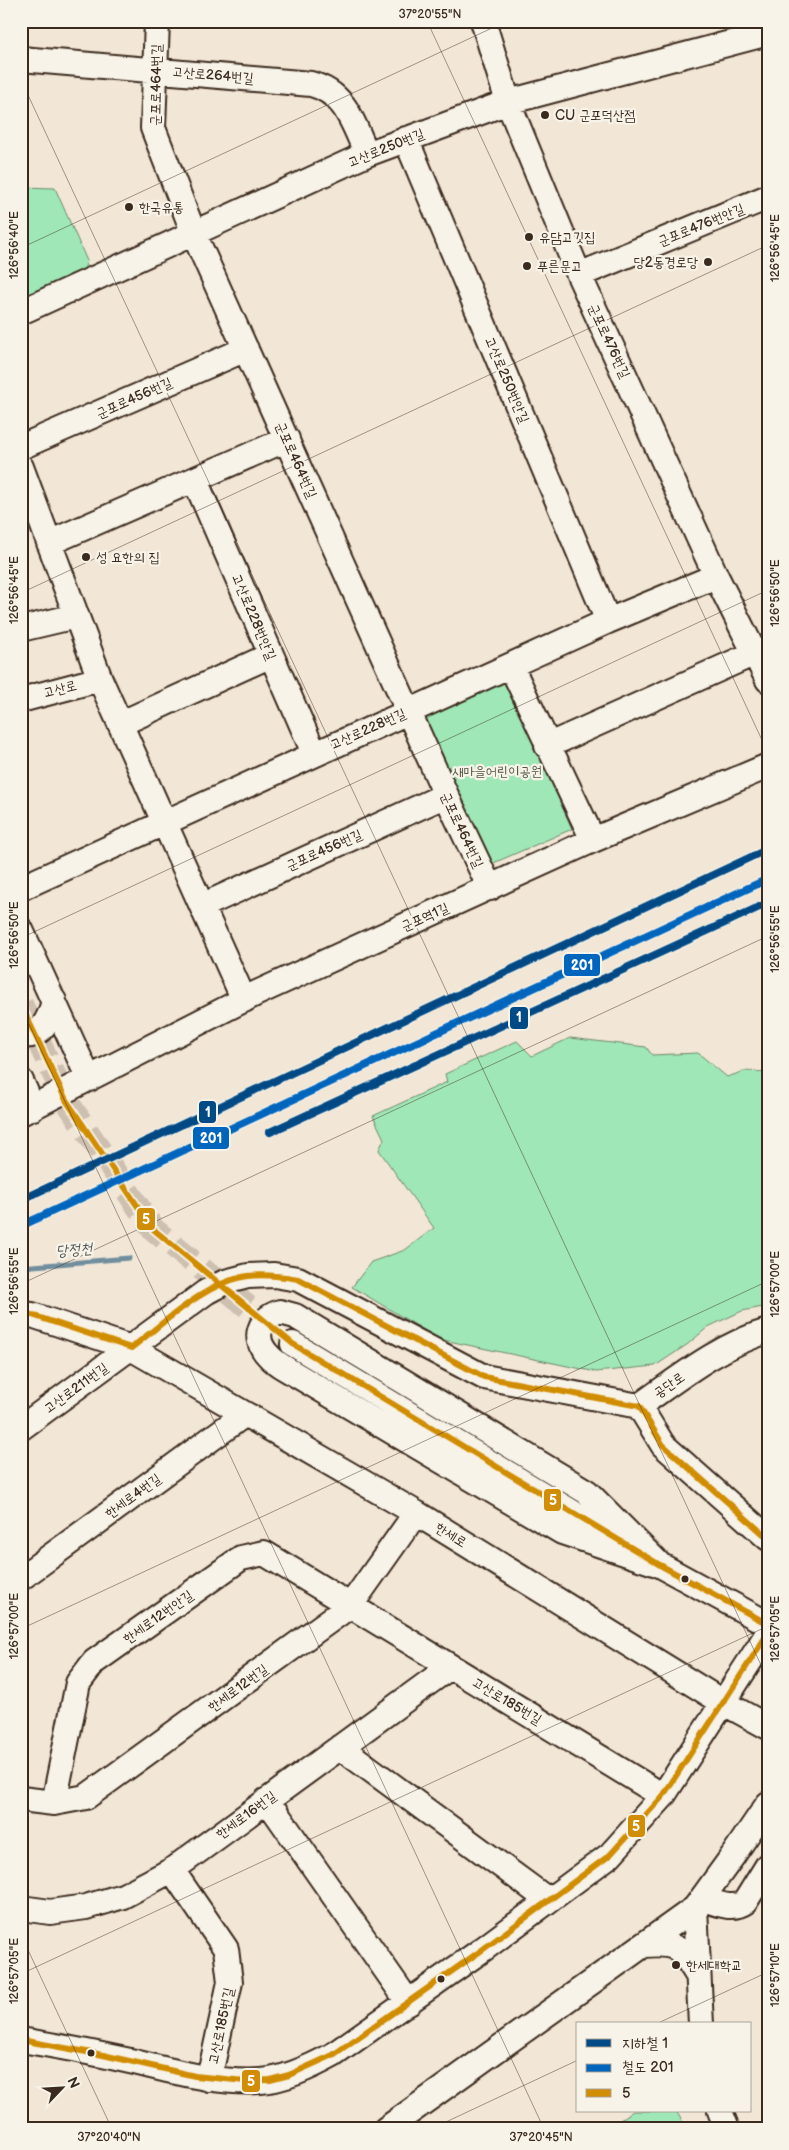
<svg xmlns="http://www.w3.org/2000/svg" width="789" height="2150" font-family="'Balsamiq Sans','Poor Story',sans-serif">
<style>
.green{fill:#9fe7b6;stroke:#6d886a}
.lines{fill:none;stroke-linecap:round;stroke-linejoin:round}
.stream{stroke:#6f8e9d;stroke-width:5}
.minor-tunnel{stroke:#cdc0b1;stroke-width:24;stroke-dasharray:24 12;stroke-linecap:butt}
.minor-casing{stroke:#3b2a1e;stroke-width:28}
.minor{stroke:#f7f3e8;stroke-width:24}
.bus-1-casing{stroke:#f7f3e8;stroke-width:10}
.bus-1{stroke:#d18d06;stroke-width:6}
.rail-1-casing{stroke:#f7f3e8;stroke-width:11}
.rail-1{stroke:#0065bd;stroke-width:8}
.metro-1-casing{stroke:#f7f3e8;stroke-width:11}
.metro-1{stroke:#004a85;stroke-width:8}
.ticks{fill:none;stroke:#3b2a1e;stroke-width:1;stroke-opacity:0.45}
.poi-dot{fill:#3b2a1e;stroke:#f7f3e8;stroke-width:2}
.labels{text-anchor:middle;dominant-baseline:central;stroke-width:4.5;stroke-linejoin:round;paint-order:stroke}
.street-label{font-size:14px;fill:#3b2a1e;stroke:#f7f3e8}
.poi-label{font-size:14px;fill:#3b2a1e;stroke:#f7f3e8;text-anchor:start}
.park-label{font-size:14px;fill:#545944;stroke:#f7f3e8}
.water-label{font-size:15px;font-style:italic;fill:#505453;stroke:#f7f3e8}
.line-badge{stroke:#f7f3e8;stroke-width:2}
.badge-label{font-size:14px;text-anchor:middle;font-weight:bold;fill:#fff}
.neatline{fill:none;stroke:#3b2a1e;stroke-width:2}
.ticks-label{font-size:12px;text-anchor:middle;fill:#3b2a1e}
</style>
<rect width="100%" height="100%" fill="#f2e6d6"/>
<filter id="ink" filterUnits="userSpaceOnUse"><feTurbulence type="fractalNoise" baseFrequency=".02" numOctaves="2"/><feDisplacementMap in="SourceGraphic" scale="10" xChannelSelector="R" yChannelSelector="G"/><feConvolveMatrix kernelMatrix="1 2 1 2 8 2 1 2 1" color-interpolation-filters="sRGB"/></filter>
<g filter="url(#ink)">
<path class="green" d="M21 187 55 188 87 261 82 275 21 305Z
M506 677 572 829 489 865 422 714Z
M570 1038 646 1047 652 1055 698 1053 727 1077 745 1071 768 1072V1306L742 1311 708 1327 688 1344 655 1366 596 1372 439 1339 352 1287 371 1262 405 1250 434 1228 379 1150 384 1139 373 1116 447 1082 445 1074 517 1041 532 1056Z
M633 2111H676L687 2129H607Z"/>
<g class="lines">
<path class="stream" d="M21 1267 129 1258"/>
<path class="minor-tunnel" d="M21 1004 66 1100 153 1229 293 1344"/>
<defs>
<path id="minor" d="M157 21 153 128 194 234 446 795 490 888
M483 21 508 102 579 275 716 576 768 680
M21 59 311 84C346 93 353 124 367 154
M406 139 608 621
M579 275 768 197
M21 312 367 154 508 102 768 33
M21 447 246 349
M21 467 100 679 244 1000
M195 480 314 753
M49 543 287 439
M21 629 76 616
M511 666 593 840
M21 700 100 679
M120 724 271 655
M547 746 755 653
M21 888 608 621 716 576
M202 906 446 795
M21 930 89 1079
M21 1035C42 1039 50 1017 54 1001
M21 1081 33 1108
M21 1113 257 993 593 840 768 766
M280 1312 295 1316 587 1492 660 1565 562 1532 288 1370C281 1366 273 1361 268 1355 252 1338 259 1319 280 1312Z
M21 1314 32 1315 131 1348 416 1513 724 1703 768 1727
M293 1344 660 1565 768 1624
M639 1406 663 1445 768 1538
M21 1428 206 1292 225 1282 248 1276 274 1275 298 1279 484 1377 639 1406C679 1378 720 1345 768 1331
M21 1578 245 1414
M340 1747 548 1900
M21 1799 54 1803 86 1797 351 1605 416 1513
M267 1800 409 2003
M54 1803 78 1683 94 1662 241 1558 264 1553 663 1796
M172 1870 226 1949 230 1982 209 2079
M703 1899C717 1903 732 1911 745 1902L768 1865
M21 1908 50 1912 86 1907 123 1896 172 1870 450 1667
M695 1908 701 2024
M644 1945C678 1942 681 1948 698 1976
M21 2040C58 2046 94 2053 130 2061 173 2071 217 2084 261 2081 286 2079 311 2067 333 2055L482 1950 610 1855 663 1796 768 1633
M720 2111 727 2129
M386 2129 695 1908 732 1857 768 1804"/>
</defs>
<use href="#minor" class="minor-casing"/>
<use href="#minor" class="minor"/>
<defs>
<path id="bus-1" d="M21 1005 66 1100 153 1229 293 1344 660 1565 768 1624
M21 1314 32 1315 131 1348C164 1323 206 1282 248 1276 265 1274 281 1276 298 1279L484 1377 639 1406 663 1445 768 1538
M21 2040 103 2055 195 2076 245 2081 270 2080 289 2075 333 2055 482 1950 610 1855 663 1796 768 1633"/>
</defs>
<use href="#bus-1" class="bus-1-casing"/>
<use href="#bus-1" class="bus-1"/>
<defs>
<path id="rail-1" d="M25 1224 768 879"/>
</defs>
<use href="#rail-1" class="rail-1-casing"/>
<use href="#rail-1" class="rail-1"/>
<defs>
<path id="metro-1" d="M270 1132 768 903
M21 1200 768 849"/>
</defs>
<use href="#metro-1" class="metro-1-casing"/>
<use href="#metro-1" class="metro-1"/>
</g>
</g>
<path class="ticks" d="M427 21 768 753M21 80 768 1680M21 248 507 21M21 593 768 245M21 938 768 590M21 1007 544 2129M21 1284 768 936M21 1629 768 1281M21 1935 112 2129M21 1974 768 1626M656 2024 768 1972M431 2129 578 2060"/>
<g class="poi-dot">
<circle cx="545" cy="115" r="5"/>
<circle cx="129" cy="207" r="5"/>
<circle cx="529" cy="237" r="5"/>
<circle cx="708" cy="262" r="5"/>
<circle cx="527" cy="266" r="5"/>
<circle cx="86" cy="557" r="5"/>
<circle cx="685" cy="1579" r="4.5"/>
<circle cx="676" cy="1965" r="5"/>
<circle cx="441" cy="1979" r="4.5"/>
<circle cx="91" cy="2053" r="4.5"/>
</g>
<g class="labels">
<g class="street-label">
<text transform="translate(213 75) rotate(5)">고산로264번길</text>
<text transform="translate(156 85) rotate(-89)">군포로464번길</text>
<text transform="translate(386 148) rotate(-22)">고산로250번길</text>
<text transform="translate(701 225) rotate(-22)">군포로476번안길</text>
<text transform="translate(609 341) rotate(65)">군포로476번길</text>
<text transform="translate(507 380) rotate(67)">고산로250번안길</text>
<text transform="translate(134 398) rotate(-24)">군포로456번길</text>
<text transform="translate(296 460) rotate(66)">군포로464번길</text>
<text transform="translate(254 617) rotate(67)">고산로228번안길</text>
<text transform="translate(60 689) rotate(-14)">고산로</text>
<text transform="translate(368 729) rotate(-24)">고산로228번길</text>
<text transform="translate(462 830) rotate(65)">군포로464번길</text>
<text transform="translate(324 850) rotate(-24)">군포로456번길</text>
<text transform="translate(425 917) rotate(-24)">군포역1길</text>
<text transform="translate(669 1385) rotate(-34)">공단로</text>
<text transform="translate(76 1388) rotate(-36)">고산로211번길</text>
<text transform="translate(133 1496) rotate(-36)">한세로4번길</text>
<text transform="translate(451 1535) rotate(32)">한세로</text>
<text transform="translate(158 1617) rotate(-35)">한세로12번안길</text>
<text transform="translate(238 1688) rotate(-36)">한세로12번길</text>
<text transform="translate(507 1701) rotate(31)">고산로185번길</text>
<text transform="translate(246 1815) rotate(-36)">한세로16번길</text>
<text transform="translate(221 2026) rotate(-78)">고산로185번길</text>
</g>
<g class="poi-label">
<text x="555" y="115">CU 군포덕산점</text>
<text x="139" y="207">한국유통</text>
<text x="539" y="237">유담고깃집</text>
<text x="698" y="262" text-anchor="end">당2동경로당</text>
<text x="537" y="266">푸른문고</text>
<text x="96" y="557">성 요한의 집</text>
<text x="686" y="1965">한세대학교</text>
</g>
<g class="park-label">
<text x="497" y="771">새마을어린이공원</text>
</g>
<g class="water-label">
<text transform="translate(74 1250) rotate(-5)">당정천</text>
</g>
</g>
<g class="line-badge">
<rect x="563" y="953" width="38" height="24" rx="5" fill="#0065bd"/>
<rect x="509" y="1006" width="20" height="24" rx="5" fill="#004a85"/>
<rect x="198" y="1100" width="19" height="24" rx="5" fill="#004a85"/>
<rect x="192" y="1126" width="38" height="24" rx="5" fill="#0065bd"/>
<rect x="136" y="1207" width="20" height="24" rx="5" fill="#d18d06"/>
<rect x="543" y="1488" width="19" height="24" rx="5" fill="#d18d06"/>
<rect x="627" y="1814" width="19" height="24" rx="5" fill="#d18d06"/>
<rect x="241" y="2069" width="20" height="24" rx="5" fill="#d18d06"/>
</g>
<g class="badge-label">
<text x="582" y="970">201</text>
<text x="519" y="1022">1</text>
<text x="208" y="1117">1</text>
<text x="211" y="1143">201</text>
<text x="146" y="1224">5</text>
<text x="553" y="1505">5</text>
<text x="636" y="1831">5</text>
<text x="251" y="2086">5</text>
</g>
<rect width="789" height="2150" fill="none" stroke="#f7f3e8" stroke-width="55"/>
<rect x="576" y="2022" width="175" height="90" fill="#f7f3e8" stroke="#aca397"/>
<rect x="586" y="2039" width="25" height="8" fill="#004a85" stroke="#aca397"/>
<text x="622" y="2048" font-size="15" fill="#3b2a1e">지하철 1</text>
<rect x="586" y="2064" width="25" height="8" fill="#0065bd" stroke="#aca397"/>
<text x="622" y="2072" font-size="15" fill="#3b2a1e">철도 201</text>
<rect x="586" y="2089" width="25" height="8" fill="#d18d06" stroke="#aca397"/>
<text x="622" y="2098" font-size="15" fill="#3b2a1e">5</text>
<g transform="translate(62 2088) rotate(65)" stroke="#f7f3e8" stroke-width="4" paint-order="stroke">
<path d="M0-4L9 19L0 12L-9 19Z" fill="#3b2a1e"/>
<text y="-8" font-size="14" font-weight="bold" text-anchor="middle" fill="#3b2a1e">N</text>
</g>
<rect x="28" y="28" width="734" height="2094" class="neatline"/>
<g class="ticks-label">
<text x="430" y="18">37°20'55"N</text>
<text transform="translate(14 245) rotate(-90)" y="4">126°56'40"E</text>
<text transform="translate(775 248) rotate(-90)" y="4">126°56'45"E</text>
<text transform="translate(14 590) rotate(-90)" y="4">126°56'45"E</text>
<text transform="translate(775 593) rotate(-90)" y="4">126°56'50"E</text>
<text transform="translate(14 935) rotate(-90)" y="4">126°56'50"E</text>
<text transform="translate(775 939) rotate(-90)" y="4">126°56'55"E</text>
<text transform="translate(14 1281) rotate(-90)" y="4">126°56'55"E</text>
<text transform="translate(775 1284) rotate(-90)" y="4">126°57'00"E</text>
<text transform="translate(14 1626) rotate(-90)" y="4">126°57'00"E</text>
<text transform="translate(775 1629) rotate(-90)" y="4">126°57'05"E</text>
<text transform="translate(14 1971) rotate(-90)" y="4">126°57'05"E</text>
<text transform="translate(775 1975) rotate(-90)" y="4">126°57'10"E</text>
<text x="109" y="2141">37°20'40"N</text>
<text x="541" y="2141">37°20'45"N</text>
</g>
</svg>
